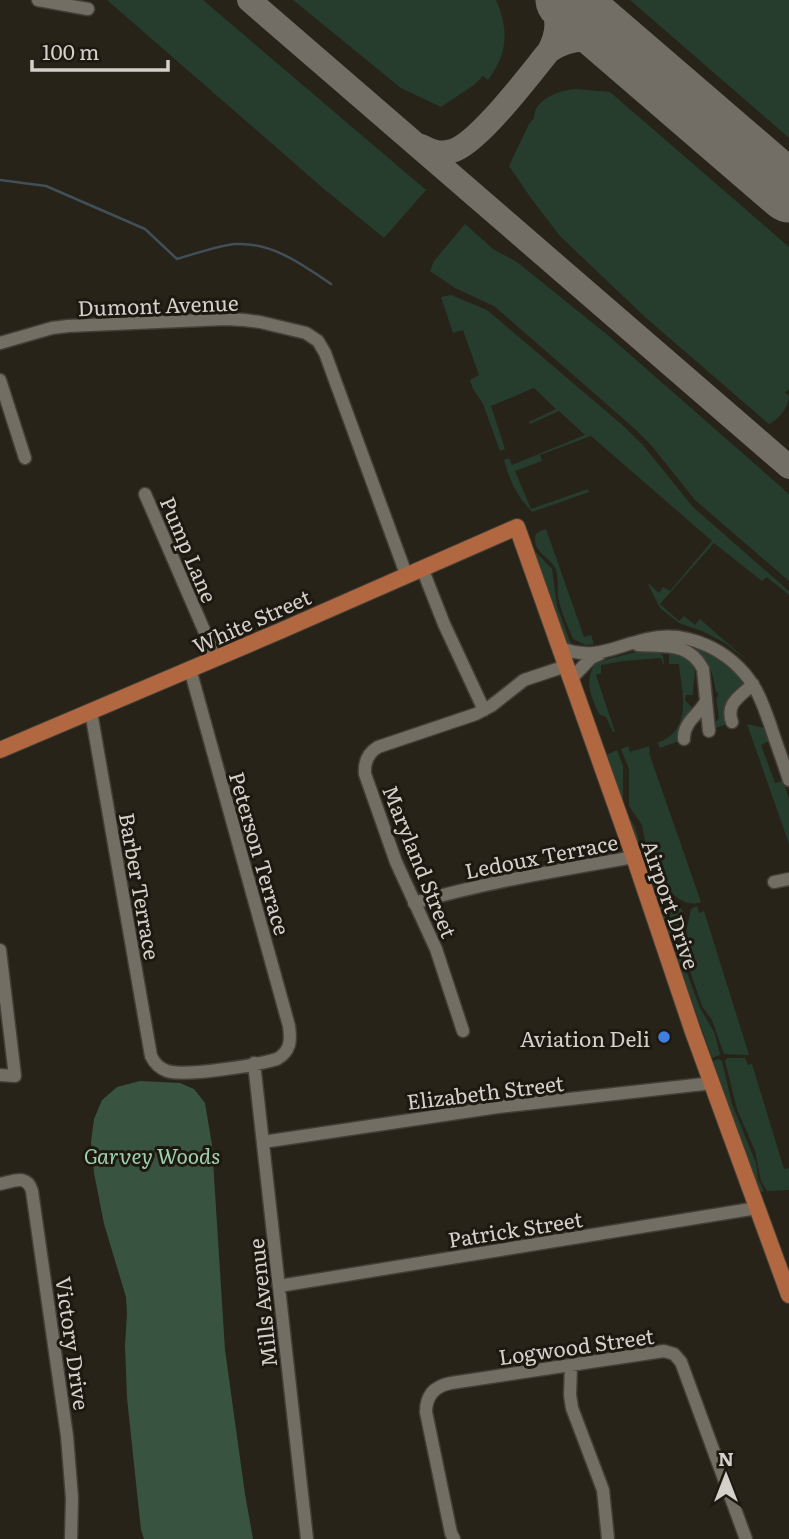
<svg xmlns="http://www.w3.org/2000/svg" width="789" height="1539" font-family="Literata,serif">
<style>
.green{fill:#263d2e}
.forest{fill:#395341}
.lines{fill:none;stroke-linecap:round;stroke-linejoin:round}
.stream{stroke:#404f58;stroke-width:2.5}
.taxiway{stroke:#726e66;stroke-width:24}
.runway{stroke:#726e66;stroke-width:61}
.minor-casing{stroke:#433f38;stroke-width:15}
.major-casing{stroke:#433f38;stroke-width:18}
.minor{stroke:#736e63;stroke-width:12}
.major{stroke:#b16840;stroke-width:16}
.shop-dot{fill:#3f7fe0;stroke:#1e1910;stroke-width:2.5}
.labels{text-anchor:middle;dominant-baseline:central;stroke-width:6;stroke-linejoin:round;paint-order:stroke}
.street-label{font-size:21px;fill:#d4d1cb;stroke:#1e1910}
.poi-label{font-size:21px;fill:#d4d1cb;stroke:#1e1910;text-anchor:end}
.park-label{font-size:21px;font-style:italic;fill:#9ed2af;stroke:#1e1910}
</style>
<rect width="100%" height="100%" fill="#272319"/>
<path class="green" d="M107 0H203L426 190 384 238 324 189Z
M293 0H496C509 30 508 53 488 80L483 76 474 85 441 107 401 88Z
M630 0H789V138Z
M576 89 610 92 789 247V389L785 393 789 396C789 407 778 420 769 424L645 317 560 236 533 201 509 166 529 124 534 118C534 99 560 90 576 89Z
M465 224 493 249 517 262 610 337 789 494V581L695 500 651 445 635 429 563 366 494 306 455 288 430 271 434 261Z
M451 295 487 310 620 423 642 444 693 507 789 591V595L767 577 762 581 714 543 660 604 679 621 684 616 695 625 700 619 750 663 725 643 702 631 679 623 660 608 647 582 659 593 663 587 670 591 712 541 591 436 540 455 542 461 515 471 531 509 588 489 589 492 532 512C516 494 511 484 504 460L509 458 512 465 585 435 559 411 530 424 529 422 556 409 534 388 491 406 505 449 500 451 483 404 473 389 470 380 479 375 463 330 453 333 441 297Z
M546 529 584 637 591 635 594 644 586 645 573 639C568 626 561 612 558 597 557 589 559 579 556 570 552 558 534 553 535 539 535 532 540 531 546 529Z
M529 539H531L533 549 552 569 557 606 570 642 572 644 582 648V651L564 643Z
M689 645C711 653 729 663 744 682L743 688C729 697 718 707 727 724L713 729V726L719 718 716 698 718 697V692H716C712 669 710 659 688 646Z
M636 652 660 653 663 656 664 664H663L661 658 623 661 601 665V673L596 675 615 732H613L606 717 599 714C590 694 584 681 596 662Z
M669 653C675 653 679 655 686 658 701 665 692 682 693 695H686L685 700 693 709 680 728 679 741 660 748 658 743 649 746 650 752 649 753 701 902C688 907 679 899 669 892L665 873 655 862 647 851 642 825 629 806V769L621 749 628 746 630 752C642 748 656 745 667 738 692 723 681 687 679 664H669Z
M747 724 764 728 769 741 761 745 775 783 783 781 789 799V844Z
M617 750 623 766V807L635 827 643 856 651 869 658 875 661 892 665 897 679 906 683 911 685 919 681 941 683 962 700 1008 714 1032 720 1054V1055L712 1058 606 755Z
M697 906 699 913 704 911 749 1055 724 1054 712 1020 702 1006 685 956V938L691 909Z
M727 1058H745L748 1065 752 1064 784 1169 789 1168V1190L767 1191 761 1181 755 1151 737 1109 725 1061Z
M719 1059 722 1061 732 1104 756 1163 758 1178 764 1192 759 1191 713 1061Z"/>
<path class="forest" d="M140 1081 180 1083 194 1089 205 1103 212 1145 225 1350 245 1494 253 1539H144L141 1530 127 1398 125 1345 127 1314 126 1297 104 1224 94 1173 91 1142 94 1119 102 1100 117 1087Z"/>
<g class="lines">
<path class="stream" d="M0 180 46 186 145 229 177 259C194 254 220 245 236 244 272 242 303 265 331 284"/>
<path class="taxiway" d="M249 0 789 467
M549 51C584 28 610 44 640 64
M421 146C431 151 440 155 452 151 478 144 530 74 549 51 559 32 558 19 551 0"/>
<path class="runway" d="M566 0 789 192"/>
<defs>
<path id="minor" d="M38 0 88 9
M0 343 52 328 68 326 225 319 244 320 260 322 306 333 318 341 325 353 406 574
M0 380 25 458
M145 494 210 644 214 659
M422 568 444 624 484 710
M638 645C665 647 689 642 703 669L709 731
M560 648C596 661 612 647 647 639 688 629 731 651 753 685 761 697 765 711 770 724 776 743 783 761 789 780
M571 679 591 658 600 654
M91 712 151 1056C155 1064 159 1068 167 1071 186 1077 257 1065 277 1059 291 1051 291 1040 289 1026L190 669
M732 722C725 703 741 696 753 684
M684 739C683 722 699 715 706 701
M774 882 789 879
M414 903C487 882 560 870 634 857
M0 950 15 1076 0 1075
M463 1031 436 949 396 862 365 774C364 762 368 753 378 747L476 714 491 706 524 680 566 666
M254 1063 307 1539
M263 1142 498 1107 713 1083
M0 1184C14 1181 27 1174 32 1191L67 1436 72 1498 71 1539
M279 1286 757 1208
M571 1365 570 1395 572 1408 603 1490 608 1539
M454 1539 451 1533 426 1412C426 1395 435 1386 451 1383L664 1351 674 1354 681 1362 746 1539"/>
<path id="major" d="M0 750 280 631 517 527 634 857 693 1032 789 1295"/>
</defs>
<use href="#minor" class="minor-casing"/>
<use href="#major" class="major-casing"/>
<use href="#minor" class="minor"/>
<use href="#major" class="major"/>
</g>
<circle class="shop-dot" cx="664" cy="1037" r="7"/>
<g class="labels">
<g class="street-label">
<text transform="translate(158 304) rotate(-2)">Dumont Avenue</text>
<text transform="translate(190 549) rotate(67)">Pump Lane</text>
<text transform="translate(251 620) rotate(-24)">White Street</text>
<text transform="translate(261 853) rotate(74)">Peterson Terrace</text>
<text transform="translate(541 855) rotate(-11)">Ledoux Terrace</text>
<text transform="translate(421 861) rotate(68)">Maryland Street</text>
<text transform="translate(141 886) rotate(80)">Barber Terrace</text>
<text transform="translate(672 904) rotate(71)">Airport Drive</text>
<text transform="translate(485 1091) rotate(-7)">Elizabeth Street</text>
<text transform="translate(515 1228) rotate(-9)">Patrick Street</text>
<text transform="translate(261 1303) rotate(-96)">Mills Avenue</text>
<text transform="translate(74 1343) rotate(82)">Victory Drive</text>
<text transform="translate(576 1345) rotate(-8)">Logwood Street</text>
</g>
<g class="poi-label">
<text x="650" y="1037">Aviation Deli</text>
</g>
<g class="park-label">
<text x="152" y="1154">Garvey Woods</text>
</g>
</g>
<g transform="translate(726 1476)" stroke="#1e1910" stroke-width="5" paint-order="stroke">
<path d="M0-5L12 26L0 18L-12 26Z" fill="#d4d1cb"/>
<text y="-10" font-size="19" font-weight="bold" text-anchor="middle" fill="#d4d1cb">N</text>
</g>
<path d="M32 60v10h136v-10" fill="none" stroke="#d4d1cb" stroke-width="3.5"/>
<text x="42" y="60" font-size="21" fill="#d4d1cb" stroke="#1e1910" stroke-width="5" paint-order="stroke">100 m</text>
</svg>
